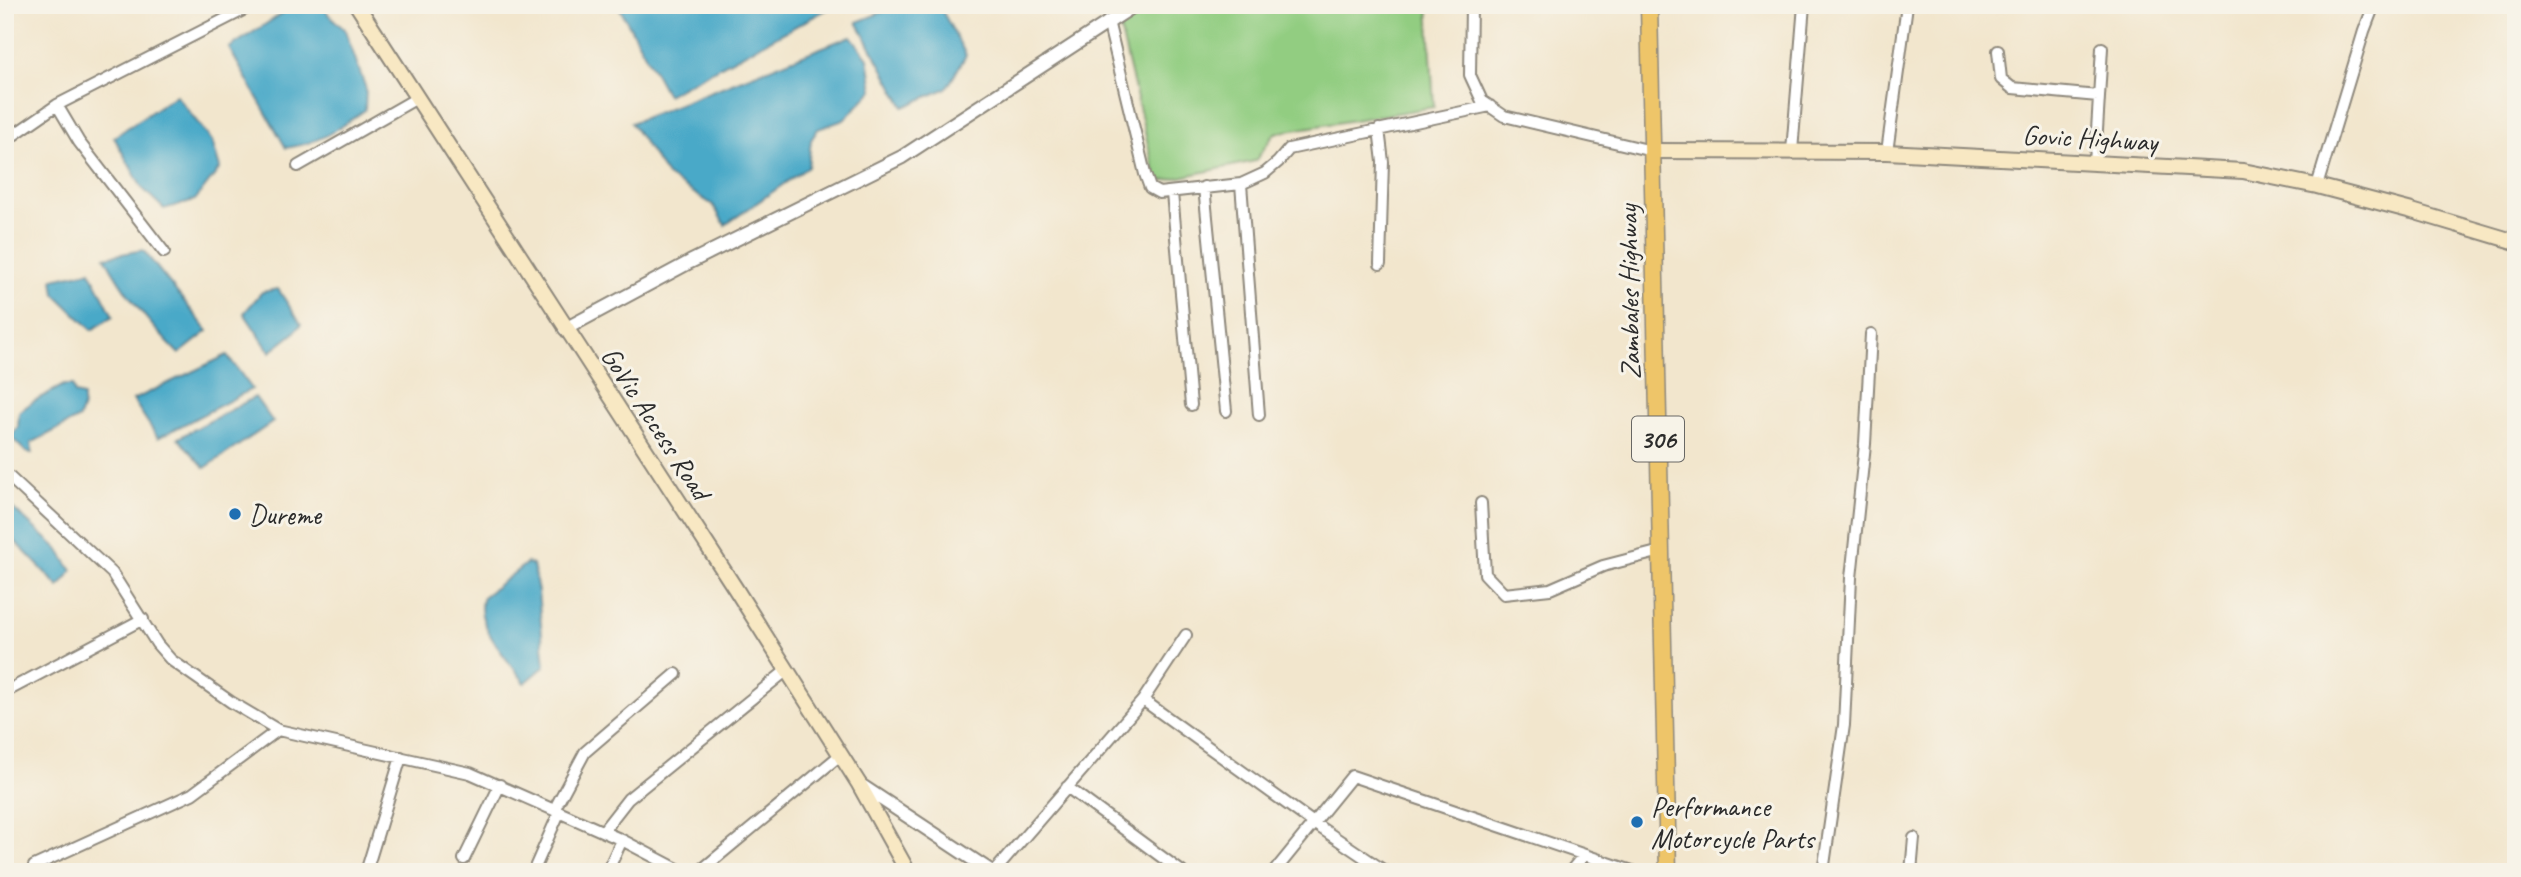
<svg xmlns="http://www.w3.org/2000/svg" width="2521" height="877" font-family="Caveat,sans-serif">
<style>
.green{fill:#92cd81;stroke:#5e7c56;stroke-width:2}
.water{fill:#49a9c8;stroke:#3a6a7a;stroke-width:2}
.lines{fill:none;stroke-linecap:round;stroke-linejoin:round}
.minor-casing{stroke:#8e887c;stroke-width:14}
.tertiary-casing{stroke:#8e887c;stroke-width:16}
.secondary-casing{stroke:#8e887c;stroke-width:18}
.primary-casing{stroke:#8e887c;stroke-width:19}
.minor{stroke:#fff;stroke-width:10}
.tertiary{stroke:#fff;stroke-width:12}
.secondary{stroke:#f8e8c3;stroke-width:14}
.primary{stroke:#eec569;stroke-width:16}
.poi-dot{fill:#1f6fb2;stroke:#f7f3e8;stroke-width:2.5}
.labels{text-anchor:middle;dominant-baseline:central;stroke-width:6;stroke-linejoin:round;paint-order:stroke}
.shield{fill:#f7f3e8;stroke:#686764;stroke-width:2}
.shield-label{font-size:26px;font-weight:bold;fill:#2b2b2b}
.street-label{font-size:28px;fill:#2b2b2b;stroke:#f7f3e8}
.poi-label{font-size:28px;fill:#2b2b2b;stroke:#f7f3e8;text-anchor:start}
</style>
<rect width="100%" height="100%" fill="#f7f3e8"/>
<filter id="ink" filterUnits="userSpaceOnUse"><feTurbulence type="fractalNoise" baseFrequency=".0143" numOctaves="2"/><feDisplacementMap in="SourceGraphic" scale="14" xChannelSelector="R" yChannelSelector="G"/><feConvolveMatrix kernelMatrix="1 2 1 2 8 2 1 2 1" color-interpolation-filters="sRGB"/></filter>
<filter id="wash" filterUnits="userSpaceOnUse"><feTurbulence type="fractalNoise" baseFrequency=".00686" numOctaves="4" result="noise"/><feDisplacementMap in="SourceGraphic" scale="28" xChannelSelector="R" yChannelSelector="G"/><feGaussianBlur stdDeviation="1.57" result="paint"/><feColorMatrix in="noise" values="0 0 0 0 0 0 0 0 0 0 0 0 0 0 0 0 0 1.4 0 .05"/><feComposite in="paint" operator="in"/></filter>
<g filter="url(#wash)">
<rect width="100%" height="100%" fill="#f2e6cd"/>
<path class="green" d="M1150 5H1428L1434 107 1275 133 1255 161 1157 182 1119 24Z"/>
<path class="water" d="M295 5H324L328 14 345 30 366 89 365 110C336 130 321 143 286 148L229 48Z
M618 5H835L667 95Z
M900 5H939L966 55 947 88 904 107 857 22Z
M851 36 868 58 873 90 844 120 818 129 811 140 808 167 725 225 713 205 667 176 631 123Z
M176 95 212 141 220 168 195 200 164 209 142 188 114 137Z
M143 250 208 331 179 354C150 325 124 293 105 257Z
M90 271 113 316 92 330 55 294 53 279Z
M278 289 301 324 293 334 270 352 244 313 262 292Z
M227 355 252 389 158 438 133 400Z
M64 385H72L75 394 83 396V406L79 418 31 443 32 453 26 452 11 437 18 427 19 412 34 401Z
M255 397 273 422 205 468 178 438Z
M10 506 58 549 72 571 59 587 5 531V509Z
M527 563 533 565 538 592 545 666 525 683C510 662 472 623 483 597Z"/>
</g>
<g filter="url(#ink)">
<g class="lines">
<defs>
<path id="minor" d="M1471 5 1470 75 1482 101 1504 116 1652 151
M1108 21 1145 174 1150 188 1159 193 1241 184 1265 173 1278 162 1289 149 1490 106
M1998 51 2001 79 2012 88 2098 96
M57 105 79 142 164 252
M1379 129 1383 162 1380 264
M5 141 57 105 253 5
M1792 151 1804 5
M1887 152 1907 5
M2095 163 2102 48
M298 166 417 98
M1241 184 1259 415
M2317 186 2364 31 2374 5
M1204 187 1226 411
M1172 193 1191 405
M5 473 112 573 157 644 171 660 231 702 278 730 470 773 622 840 683 872
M1481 503 1485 574 1504 594 1550 589 1603 566 1661 551
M5 692 143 619
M1143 700 1315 824 1386 872
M1067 787 1182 872
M554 810 585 752 676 674
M603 831 628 799 787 670
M464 859 500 785
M34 866 192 794 278 730
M366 872 401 757
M533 872 559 813
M607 872 622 840
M699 872 839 756
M994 872 1143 700 1186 635
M1274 872 1352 776 1635 872
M1570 872 1584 855
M1823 872 1844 725 1851 578 1865 444 1871 334
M1911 872 1914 838"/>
<path id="tertiary" d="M565 329 690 262 902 157 1135 5
M859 784 992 872"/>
<path id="secondary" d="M357 5 735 588 859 784 908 872
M1652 151 1887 152 2243 171 2317 186 2412 211 2516 242"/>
<path id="primary" d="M1649 5 1668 872"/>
</defs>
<use href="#minor" class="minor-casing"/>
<use href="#tertiary" class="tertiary-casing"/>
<use href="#secondary" class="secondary-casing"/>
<use href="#primary" class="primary-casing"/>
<use href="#minor" class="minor"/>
<use href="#tertiary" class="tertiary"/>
<use href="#secondary" class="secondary"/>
<use href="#primary" class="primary"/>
</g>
</g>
<g class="poi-dot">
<circle cx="235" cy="514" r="7"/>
<circle cx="1637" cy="822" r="7"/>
</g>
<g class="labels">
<rect class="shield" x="1632" y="416.5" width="52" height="45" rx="5"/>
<g class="shield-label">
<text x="1658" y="439">306</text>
</g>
<g class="street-label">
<text transform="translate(2090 138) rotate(3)">Govic Highway</text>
<text transform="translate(1629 292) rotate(-91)">Zambales Highway</text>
<text transform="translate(656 423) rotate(57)">GoVic Access Road</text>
</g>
<g class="poi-label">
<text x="249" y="514">Dureme</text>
<text x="1651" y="806">Performance<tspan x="1651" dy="32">Motorcycle Parts</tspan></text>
</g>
</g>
<rect width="2521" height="877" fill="none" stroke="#f7f3e8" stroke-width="28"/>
</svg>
